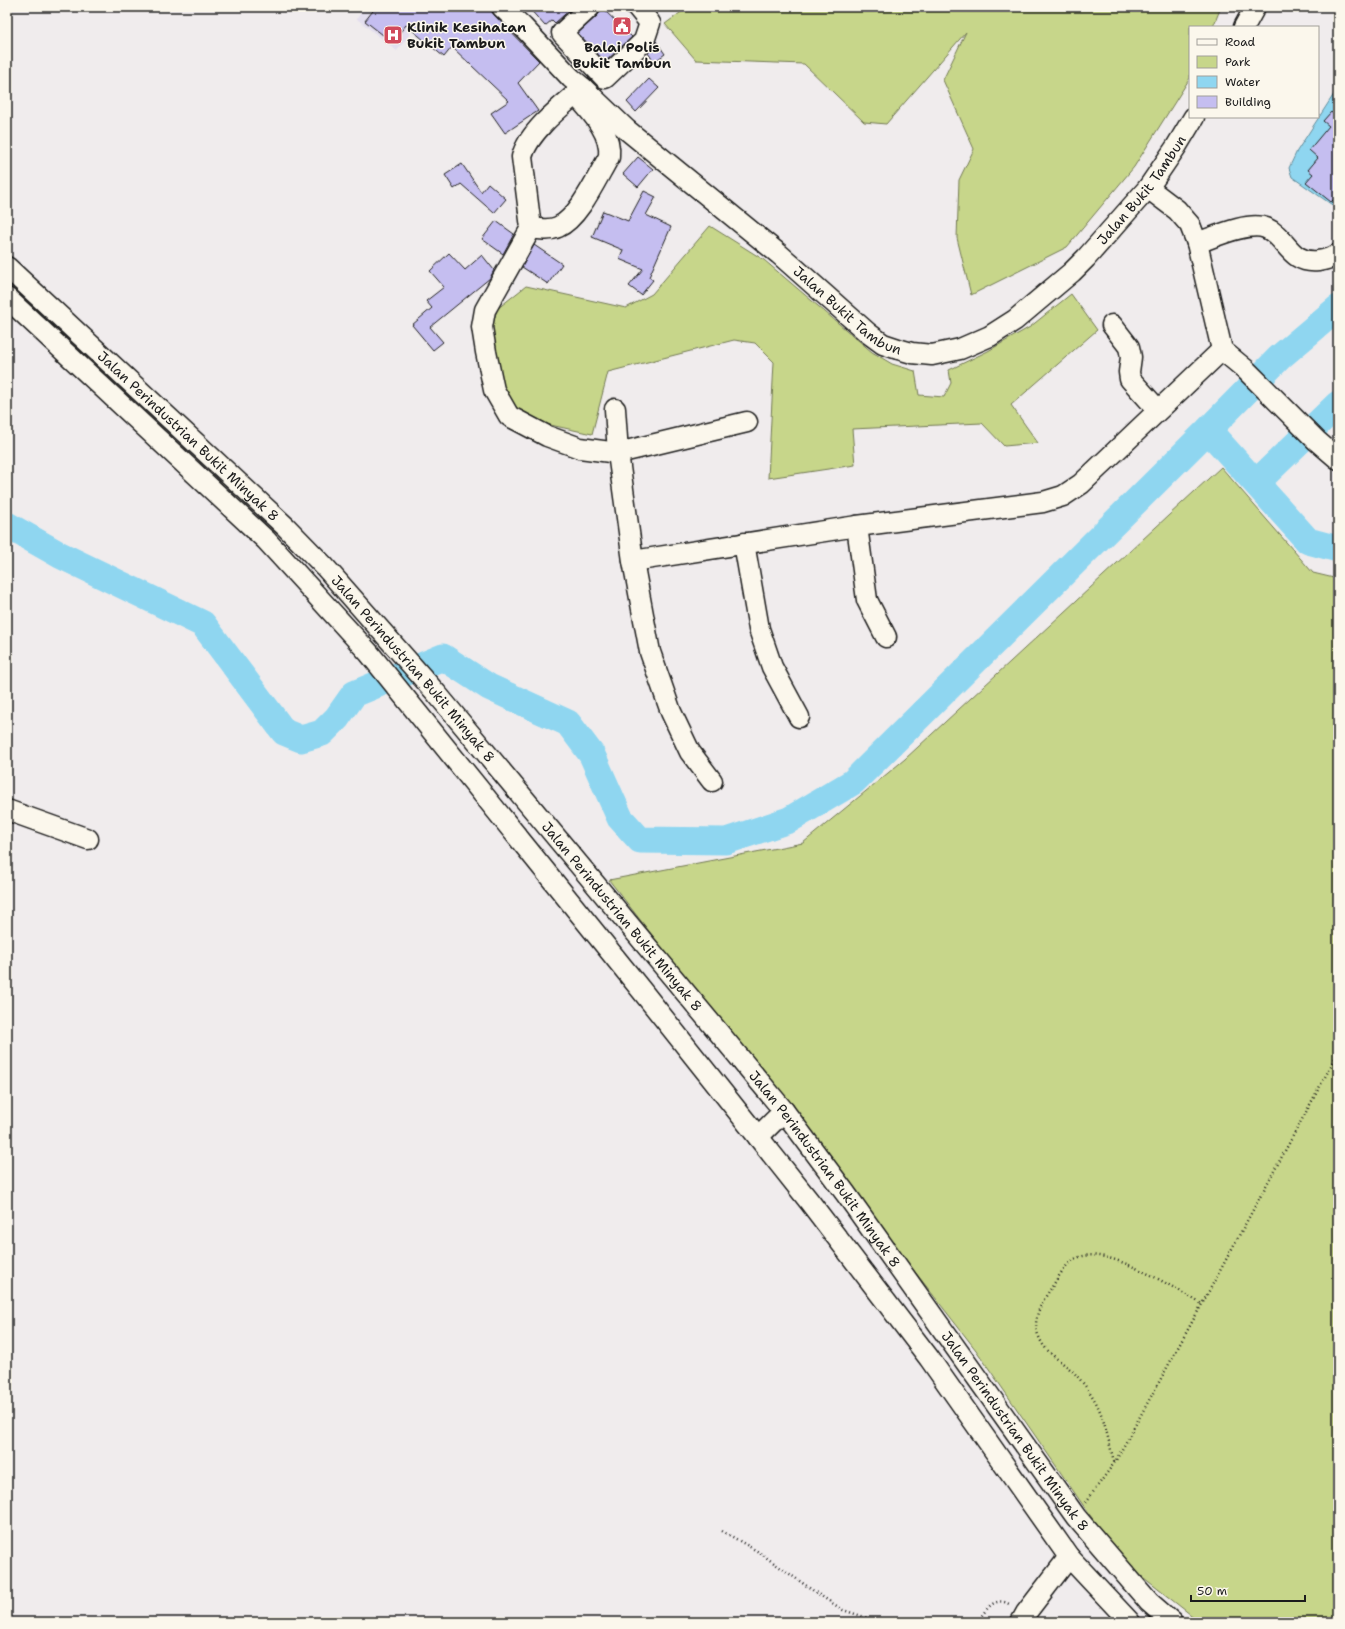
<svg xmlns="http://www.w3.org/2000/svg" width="1345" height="1629" font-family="'Shantell Sans',sans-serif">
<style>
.built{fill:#e3deee}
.green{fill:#c7d68a;stroke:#727953}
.water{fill:#8fd6f0;stroke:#618c9b}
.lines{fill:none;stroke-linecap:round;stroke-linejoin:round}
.river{stroke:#8fd6f0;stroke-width:27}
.building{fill:#c5bef0;stroke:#1c1c1c}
.minor-casing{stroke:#1c1c1c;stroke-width:23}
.path{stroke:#1c1c1c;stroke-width:2.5;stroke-dasharray:1 3;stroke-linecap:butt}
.minor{stroke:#fbf7ec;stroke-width:20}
.labels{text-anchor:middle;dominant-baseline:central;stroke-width:3;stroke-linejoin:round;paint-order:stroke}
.poi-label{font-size:14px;font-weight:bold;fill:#1c1c1c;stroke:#fbf7ec;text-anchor:start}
.street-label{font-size:14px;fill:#1c1c1c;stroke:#fbf7ec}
</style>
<rect width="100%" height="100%" fill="#f0eced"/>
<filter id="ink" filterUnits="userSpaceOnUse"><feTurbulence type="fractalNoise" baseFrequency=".025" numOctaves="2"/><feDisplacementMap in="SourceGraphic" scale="8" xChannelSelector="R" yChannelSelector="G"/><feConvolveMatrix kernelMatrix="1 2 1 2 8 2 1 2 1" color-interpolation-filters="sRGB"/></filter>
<g filter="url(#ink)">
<path class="built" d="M364 7H430L397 51 357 19Z"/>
<path class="green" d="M688 7H1221L1213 27H1190V78L1134 167 1067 247 971 295 957 238 959 180 974 149 943 80 966 32 886 124 864 122 804 64 696 60 665 24Z
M710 226 764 260 872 352 892 364 915 371 919 395 944 397 951 383 949 370 988 351 1030 327 1071 294 1097 330 1011 405 1038 443 1004 446 982 423 852 429 855 465 768 478 774 362 755 343 734 340 608 372 592 434 532 421 512 406 503 388 491 331 497 309 526 286 626 308 652 294Z
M1221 467 1313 573 1338 579V1622H1200L1121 1560 976 1350 609 880 803 843 905 759Z"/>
<path class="water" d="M1338 88V209L1292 177 1289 168 1297 151Z"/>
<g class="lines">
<path class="river" d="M1338 308 1280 357 1208 430 1308 541 1338 549
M1256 483 1338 404
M7 525 60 555 203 624 284 732 301 739 322 733 337 718 354 694 443 657 489 687 568 723 592 755 620 818 640 840 726 841 789 820 853 782 1208 430"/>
</g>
<path class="building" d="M376 7H489L494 15 539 61 518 83 538 111 505 133 491 113 509 101 452 47 444 57 406 25 392 42 365 21Z
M528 7H573L555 23 552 20 545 26Z
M601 7 632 37 605 62 578 33 598 15Z
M656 41 665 54 654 62 648 53 652 49Z
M649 79 659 88 636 112 627 102Z
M1331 112 1337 117 1338 115V195L1331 202 1306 182 1313 174 1308 170 1318 158 1309 150 1329 126 1323 121Z
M638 157 653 169 638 187 623 174Z
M462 164 481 192 488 183 506 199 494 213 461 184 454 189 445 175Z
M644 191 656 197 646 215 671 227 649 277 653 280 641 295 629 286 643 269 619 259 623 250 592 237 603 211 628 221Z
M496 221 514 234 503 254 482 239Z
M534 245 562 264 548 284 522 267Z
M449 253 465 270 482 255 494 270 490 278 430 327 443 342 433 350 412 325 432 308 426 301 444 287 430 271Z"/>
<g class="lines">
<defs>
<g id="minor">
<path id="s1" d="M502 7 523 27 571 78 583 88 627 130 779 254 868 333 883 344 898 349 912 353 932 355 960 349 990 336 1015 320 1072 272 1086 258 1148 188 1176 147 1194 117"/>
<path d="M590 7 562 33 605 78 644 41 650 23 637 7"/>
<path d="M1244 27 1255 7"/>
<path d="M583 88C563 105 528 132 522 157L531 228 485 310 482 327 486 352 494 390 509 416 547 436 580 448 618 453 747 422"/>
<path d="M1148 188 1177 210 1190 225 1197 243 1222 350 1245 369 1317 441 1338 459"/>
<path d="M531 228C540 229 549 231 558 227 579 218 597 177 609 157 612 133 591 112 576 95"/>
<path d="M1197 243C1214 237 1249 221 1266 228 1287 237 1289 264 1318 261 1325 260 1332 258 1338 254"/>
<path id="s2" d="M7 267 286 527 325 567 437 694 784 1111 846 1194 1076 1517 1149 1602 1172 1622"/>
<path d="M7 298 266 540 369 653 642 991 809 1201 929 1358 1069 1557 1130 1622"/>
<path d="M1112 325 1129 347 1131 357 1129 372 1130 379 1158 410"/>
<path d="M615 409 618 453 633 561 650 652 671 712 690 752 712 781"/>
<path d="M857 526 867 600 886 637"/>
<path d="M744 543 759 629 772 667 799 717"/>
<path d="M633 561 857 526 1043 502 1063 496 1081 484 1222 350"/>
<path d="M7 810 88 839"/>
<path d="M758 1137 784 1111"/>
<path d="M1021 1622 1026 1613 1069 1557"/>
</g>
</defs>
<use href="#minor" class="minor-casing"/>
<path class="path" d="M1114 1461C1109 1444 1106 1425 1099 1409 1094 1397 1085 1385 1077 1376 1065 1362 1046 1355 1039 1337 1031 1321 1041 1303 1050 1290 1056 1281 1065 1264 1075 1259 1104 1242 1175 1289 1202 1304
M1086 1502 1115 1462 1202 1304 1338 1053
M722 1531 757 1551 818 1594 843 1610 880 1622
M977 1622C987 1609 994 1595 1011 1605"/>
<use href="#minor" class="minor"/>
</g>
</g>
<defs>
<symbol id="civic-square" viewBox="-11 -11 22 22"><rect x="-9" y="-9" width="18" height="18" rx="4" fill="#d1495b" stroke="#fbf7ec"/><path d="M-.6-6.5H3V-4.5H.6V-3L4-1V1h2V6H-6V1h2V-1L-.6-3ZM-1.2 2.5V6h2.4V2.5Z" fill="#fff"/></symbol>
<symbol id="hospital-square" viewBox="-11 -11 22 22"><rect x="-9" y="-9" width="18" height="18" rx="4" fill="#d1495b" stroke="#fbf7ec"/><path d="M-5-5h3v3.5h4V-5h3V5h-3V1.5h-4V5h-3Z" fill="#fff"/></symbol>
</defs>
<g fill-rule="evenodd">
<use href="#civic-square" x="611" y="15" width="22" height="22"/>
<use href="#hospital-square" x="382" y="24" width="22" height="22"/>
</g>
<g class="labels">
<g class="poi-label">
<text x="407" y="27">Klinik Kesihatan<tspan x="407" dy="16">Bukit Tambun</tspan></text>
<text x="622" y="47" text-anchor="middle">Balai Polis<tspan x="622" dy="16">Bukit Tambun</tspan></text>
</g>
<g class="street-label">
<text stroke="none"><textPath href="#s1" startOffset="833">Jalan Bukit Tambun</textPath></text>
<text stroke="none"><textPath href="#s1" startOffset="461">Jalan Bukit Tambun</textPath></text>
<text stroke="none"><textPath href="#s2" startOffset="248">Jalan Perindustrian Bukit Minyak 8</textPath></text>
<text stroke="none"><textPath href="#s2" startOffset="572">Jalan Perindustrian Bukit Minyak 8</textPath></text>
<text stroke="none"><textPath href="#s2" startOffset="896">Jalan Perindustrian Bukit Minyak 8</textPath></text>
<text stroke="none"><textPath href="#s2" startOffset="1220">Jalan Perindustrian Bukit Minyak 8</textPath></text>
<text stroke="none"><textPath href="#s2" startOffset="1544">Jalan Perindustrian Bukit Minyak 8</textPath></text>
</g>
</g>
<rect width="1345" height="1629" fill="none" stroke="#fbf7ec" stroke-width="24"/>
<rect x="12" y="12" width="1321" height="1605" fill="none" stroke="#1c1c1c" stroke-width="1.5" filter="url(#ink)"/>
<rect x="1189" y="26" width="130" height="92" fill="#fbf7ec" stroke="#a29f99"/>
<rect x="1197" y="39" width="20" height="6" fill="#fbf7ec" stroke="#a29f99"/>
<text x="1225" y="46" font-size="12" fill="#1c1c1c">Road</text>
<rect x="1197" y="56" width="20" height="12" fill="#c7d68a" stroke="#a29f99"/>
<text x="1225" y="66" font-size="12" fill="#1c1c1c">Park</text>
<rect x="1197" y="76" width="20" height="12" fill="#8fd6f0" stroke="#a29f99"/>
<text x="1225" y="86" font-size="12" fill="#1c1c1c">Water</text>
<rect x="1197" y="96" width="20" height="12" fill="#c5bef0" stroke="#a29f99"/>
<text x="1225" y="106" font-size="12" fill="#1c1c1c">Building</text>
<path d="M1191 1595v6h114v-6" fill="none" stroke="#1c1c1c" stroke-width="2"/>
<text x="1197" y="1595" font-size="12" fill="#1c1c1c" stroke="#fbf7ec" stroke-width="3" paint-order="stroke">50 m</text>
</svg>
